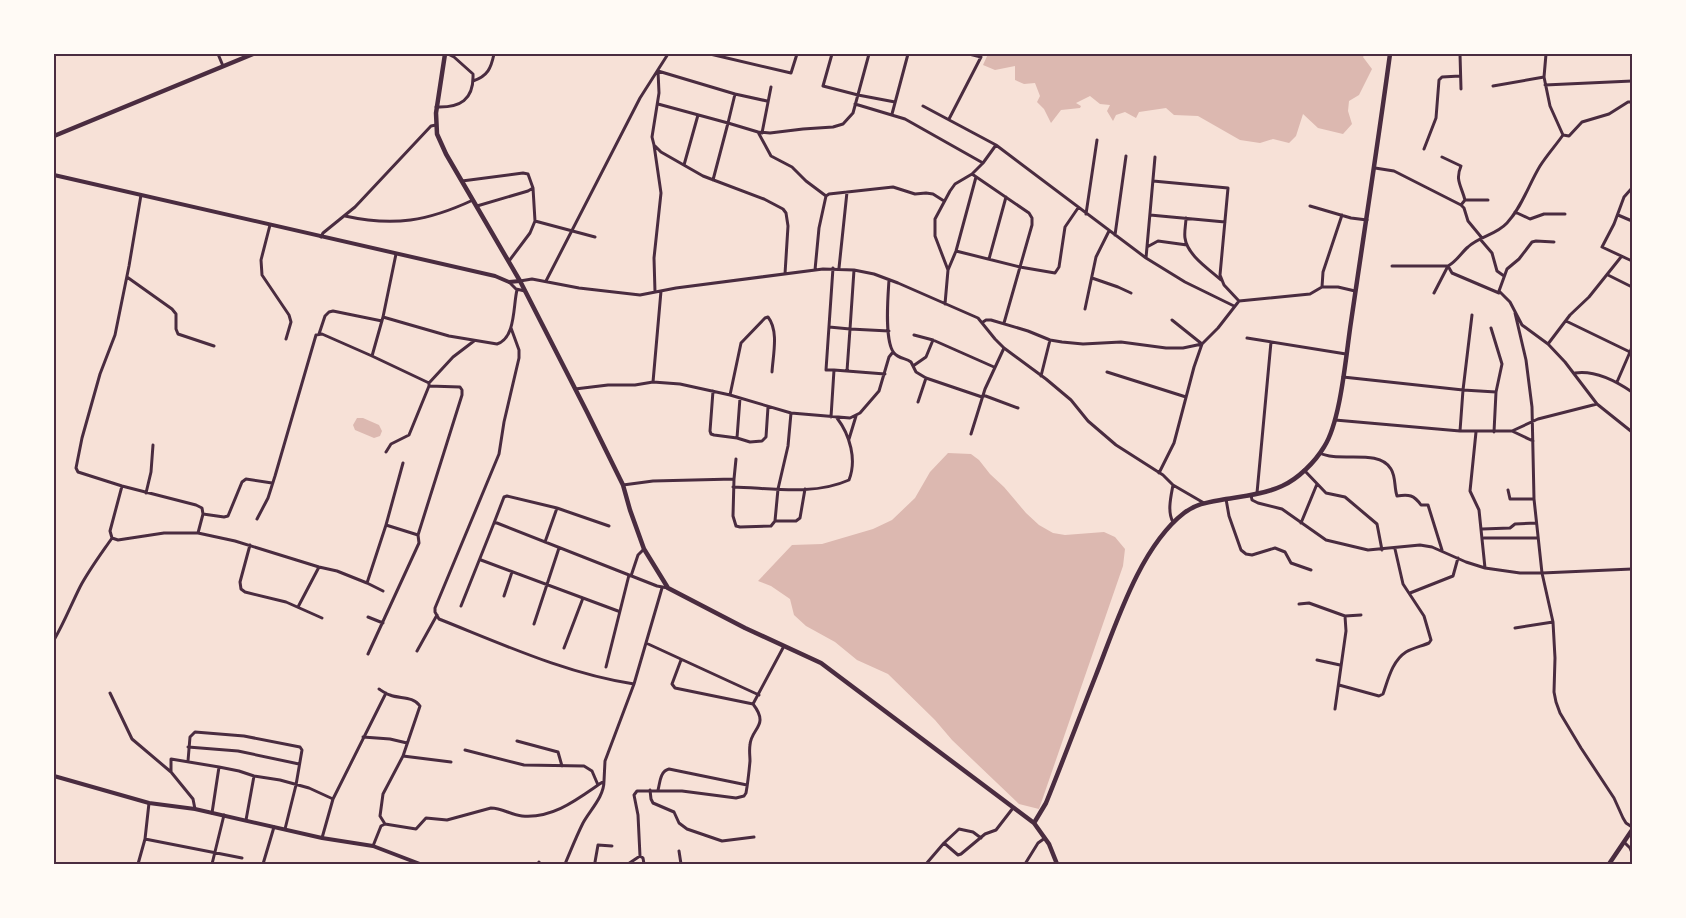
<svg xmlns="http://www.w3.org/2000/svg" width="1686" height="918" font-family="'PT Sans Narrow',sans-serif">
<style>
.water{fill:#dcb8b0}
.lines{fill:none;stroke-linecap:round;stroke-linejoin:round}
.minor{stroke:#4a2c40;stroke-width:3}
.tertiary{stroke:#4a2c40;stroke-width:4}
.secondary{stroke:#4a2c40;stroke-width:4.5}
.neatline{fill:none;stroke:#4a2c40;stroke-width:2}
</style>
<rect width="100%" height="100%" fill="#f7e1d7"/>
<path class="water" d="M988 54H1365L1363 57 1372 69 1359 95 1349 101 1348 111 1352 124 1343 134 1318 128 1303 114 1296 136 1289 143 1273 139 1260 143 1240 140 1198 116 1174 115 1166 108 1139 112 1136 118 1125 112 1116 115 1113 121 1107 111 1110 105 1100 104 1090 96 1076 103 1081 106 1080 108 1061 110 1051 123 1044 109 1037 102 1040 96 1035 83 1024 84 1015 80V66L995 70 983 65Z
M357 418H363L379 425 382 431 380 436 374 438 355 430 353 425Z
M948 453 971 454 979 460 990 474 1004 487 1026 513 1039 525 1053 533 1065 535 1104 532 1115 537 1125 549 1123 566 1039 809 1019 804 952 740 935 720 888 674 857 660 835 642 806 626 794 615 790 599 771 586 758 581 792 545 822 544 873 529 892 520 915 498 930 472Z"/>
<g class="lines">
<path class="minor" d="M218 54 223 66
M710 54 791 73 797 54
M832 54 823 86 858 95 895 102
M1460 54 1461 89
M1546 54 1544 77 1550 106 1563 135 1569 136 1582 122 1609 114 1628 102H1632
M473 81C488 76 491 68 494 54
M1545 85 1632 81
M1493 86 1544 77
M735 94 767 101
M658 104 728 123 713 180
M855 104 905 119 983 163
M923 106 996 145 1146 258 1185 282 1234 306
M436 107C460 108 474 100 473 74L454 57 448 54
M892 114 908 54
M949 119 981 57 969 54
M758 132 770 133 803 129 833 127 843 124 853 113 869 54
M762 133 771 87
M654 145 661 193 654 258 655 292
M1424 149 1436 118 1439 80 1442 77 1460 76
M1442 157 1461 166C1455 180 1461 185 1465 200
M684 165 698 115
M1375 168 1394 171 1461 205 1464 208 1468 221 1482 238
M972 174 1029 213 1032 218V225L1004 323
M462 181 523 173 528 174 533 188 528 191 477 206
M1153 181 1228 188 1220 275 1224 285 1239 301
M1632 188 1624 197 1614 224 1602 247 1632 261
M141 195 129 266 115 335 100 374 82 438 76 468 78 472 122 486 196 505 202 508 203 514 198 533
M1461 205 1465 200H1488
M1310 206 1351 218 1367 220
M1515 212 1530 219 1544 214H1565
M1086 214 1097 140
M1150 215 1225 222
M1342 215 1323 272 1322 287H1338L1355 291
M1618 215 1632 221
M345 216C394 227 428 221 473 200
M1186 218C1186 224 1184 232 1185 238 1187 255 1209 269 1221 280
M535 221 595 237
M270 225 261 260 262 275 289 315 291 322 286 339
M1115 235 1126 156
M321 237 323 233 355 207 431 126 436 125
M1480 239 1492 253 1497 271 1504 276
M1554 242 1536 241 1532 242 1519 259 1507 269 1499 291 1510 302 1522 325 1548 344 1565 362 1597 404
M1147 247 1158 241 1187 245
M956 251 1020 267 1055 273 1059 267 1065 227 1078 208
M1146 258 1155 157
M989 259 1006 197
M509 261 530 233 535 221 533 188
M1392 266H1448C1457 261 1461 253 1468 247 1480 236 1496 235 1507 223 1522 207 1529 184 1540 166 1547 155 1556 145 1563 135
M1448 266 1452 273 1499 293
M839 268 847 192
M815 270 819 228 826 196 829 194 893 187 915 194 926 193 933 194 944 201
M948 270 956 251 976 177
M785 274 788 226 786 213 783 209 764 199 703 176 661 152 654 145 652 137 659 93 658 71 735 94 728 123 758 132 771 156 792 167 806 181 826 196
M1608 275 1632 287
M127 277 172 309 176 314V329L178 334 214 346
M1092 278 1118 287 1131 293
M889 280C888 296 884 341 894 353 899 359 906 358 911 362L916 372 926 378 982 397
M520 281 532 279 579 288 640 295 676 288 823 269 854 270 874 274 898 283 978 318 995 339 1004 348 1046 379 1071 400 1088 421 1116 445 1163 475 1173 485C1171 496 1167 512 1173 522
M546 281 640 98 668 54
M509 282 516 289 525 291
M661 291 653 382 680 384 730 395 791 413 850 418 860 413 879 391 889 357 893 352
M1434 293 1448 266
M945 304 948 270 935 236V219L950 191 955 184 972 174 983 163 996 145
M1085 309 1096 257 1109 231
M1515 313 1526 360 1532 407 1534 499 1542 573 1553 622 1555 658 1554 692 1556 702 1560 713 1581 748 1614 798 1623 818 1626 823 1632 827
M383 317 449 336 497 344C516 338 513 305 517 290
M1172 320 1202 344 1218 328 1239 301 1310 294 1322 287
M1566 321 1630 352 1632 347
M983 322 986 320H991L1028 331 1050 340 1062 342 1083 344 1121 342 1166 348H1183L1202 344 1194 367 1174 443 1159 473
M829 327 850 329 854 270
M511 328 519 350V358L504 422 499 454 435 608V612L439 619C502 644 567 674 634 684
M1491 328 1502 364 1496 392 1494 432
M319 334 325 316 329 312 333 311 382 321
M914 335 933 340
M1247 338 1346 354
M1548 344 1570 315 1589 297 1621 257
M372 356 429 383V386L409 435 391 444 386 452
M913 366 926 357 933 340 994 367
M834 370 885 374
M847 371 850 329 889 331
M1107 372 1186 397
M1575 373C1595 370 1616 381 1632 392
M1041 376 1050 340
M1343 377 1463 390 1472 315
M1617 382 1630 352 1632 353
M429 383 453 357 474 341
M575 389 608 385H635L653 382
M713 391 710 431 711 434 714 435 737 438 750 442 762 441 766 437 768 407
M730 395 741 343 765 318 768 317C779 331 773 355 772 372
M983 395 1018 408
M918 402 926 378
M831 417 834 370H826L833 268
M1335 420 1460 431H1512L1538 419 1597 404 1632 432
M1460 431 1463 390 1496 392
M1512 431 1533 441
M1476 432 1470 491 1479 510 1485 568
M971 434 985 389 1004 348
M737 438 740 398
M849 439 856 416
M1320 453C1338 463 1379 448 1391 469 1396 477 1394 487 1397 496 1409 494 1414 495 1421 505H1428L1442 550
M403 463 386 525 418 535 462 395V390L460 387 429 386
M1304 470 1326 493 1345 497 1377 524 1382 550
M734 479 733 516 736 526 740 527 771 526 775 521 778 489 788 446 791 413
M623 485 653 481 734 479 736 459
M1173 485 1204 503
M122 486 110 531 112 538 118 540 164 533H198L235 541 319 567 337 571 367 583 383 591
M733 487C771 488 813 496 849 480 857 460 850 435 837 418
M1508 490 1510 499H1534
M146 493 151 472 153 445
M1257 493 1271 342
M1251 495 1252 500 1258 503 1282 509 1326 540 1368 550 1420 545 1432 547 1466 562 1485 568 1520 573H1542L1632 569
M1226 499 1229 516 1241 550 1246 554 1252 555 1275 548 1285 552 1291 563 1311 570
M203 514 224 517 228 516 242 482 246 479 272 483
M257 519 268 498 275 476 316 335 322 334 372 356 383 317 396 254
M775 521H796L800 518 805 489
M494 523 504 497 507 496 557 508 609 526
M1301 523 1317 484
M1482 529 1510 528 1515 524 1536 523
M1484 538H1538
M545 542 557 508
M250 545 240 582 241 589 245 592 286 602 322 618
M481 560 618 611
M631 576 638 555 644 549
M367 583 386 525
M1410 593 1453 576 1458 558
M504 596 512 572
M1299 604 1309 603 1345 616 1346 631 1335 709
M461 606 494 523H497L657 586 668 588
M298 607 319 567
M1345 616 1361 615
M368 617 383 623
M534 624 559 548
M1515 628 1553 622
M54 640C64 623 71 605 80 587 89 570 101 554 112 538
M646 643 759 695
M564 648 583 598
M417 651 437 615
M368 654 419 543 418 535
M681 660 672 684 675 688 753 704 784 646
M1317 660 1340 665
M606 667 629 575
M1339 685 1379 696 1383 694C1388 680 1392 661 1406 652 1413 648 1422 646 1429 643L1431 640 1424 616 1403 584 1395 549
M379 689C382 691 386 694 390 695 400 699 413 696 420 706L403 756
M110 693 132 739 171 772 193 799 195 809
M363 737 390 739 407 743
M517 741 558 752 562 766
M188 747 238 751 299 764
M465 750 524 765 584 766 592 771 598 785
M188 761 190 737 195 732 244 736 300 747 302 750 296 785 285 829
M171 772V759L219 767 239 771 254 776 280 780 309 788 333 799
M650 790 651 799 653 803 674 812 679 823 687 829 722 841 754 837
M658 790C660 783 660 771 669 769L747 785
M212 813 219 767
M246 820 254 776
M385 824 380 816 383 794 403 756 451 762
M322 838 333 799 386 693
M145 839 242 858
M1624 842 1630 848 1632 853
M944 843 959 829 973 832 981 838
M373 846 381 826 385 824 416 829 426 818 447 820 491 808C502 808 511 815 522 816 554 819 579 798 604 781L605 761 634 684 662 588
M679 851 681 864
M640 856 638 815 634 795 637 791H682L736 798 744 796 746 793C748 782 749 772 750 761 750 756 749 750 750 745 751 728 770 726 753 704
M138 864 145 839 149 803
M212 864 224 815
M263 864 274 827
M538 864 539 862
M565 864C571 850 576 837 583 823 590 810 604 797 604 781
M596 864 595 862 598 845 612 846
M628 864 640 856 643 858 644 864
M926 864 944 843 958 855 961 854 985 834 996 830 1013 808
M1025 864 1038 843 1045 838"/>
<path class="tertiary" d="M54 175 495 276 509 282 520 281
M54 776 149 803 195 809 322 838 373 846 420 864"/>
<path class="secondary" d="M445 54 436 113 437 134 446 154 520 281 587 412 623 485 630 510 644 549 668 588 745 628 821 663 1034 823 1049 844 1057 864
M54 136 253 54
M1034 823 1046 803C1063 761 1079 718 1096 675 1116 624 1140 547 1184 513 1197 503 1210 502 1226 499 1244 496 1265 494 1282 486 1298 479 1315 462 1324 447 1341 421 1346 354 1351 322 1364 233 1378 143 1390 54
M1609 864 1632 830"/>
</g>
<rect width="1686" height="918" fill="none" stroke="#fffaf5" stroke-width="110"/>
<rect x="55" y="55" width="1576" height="808" class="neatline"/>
</svg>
